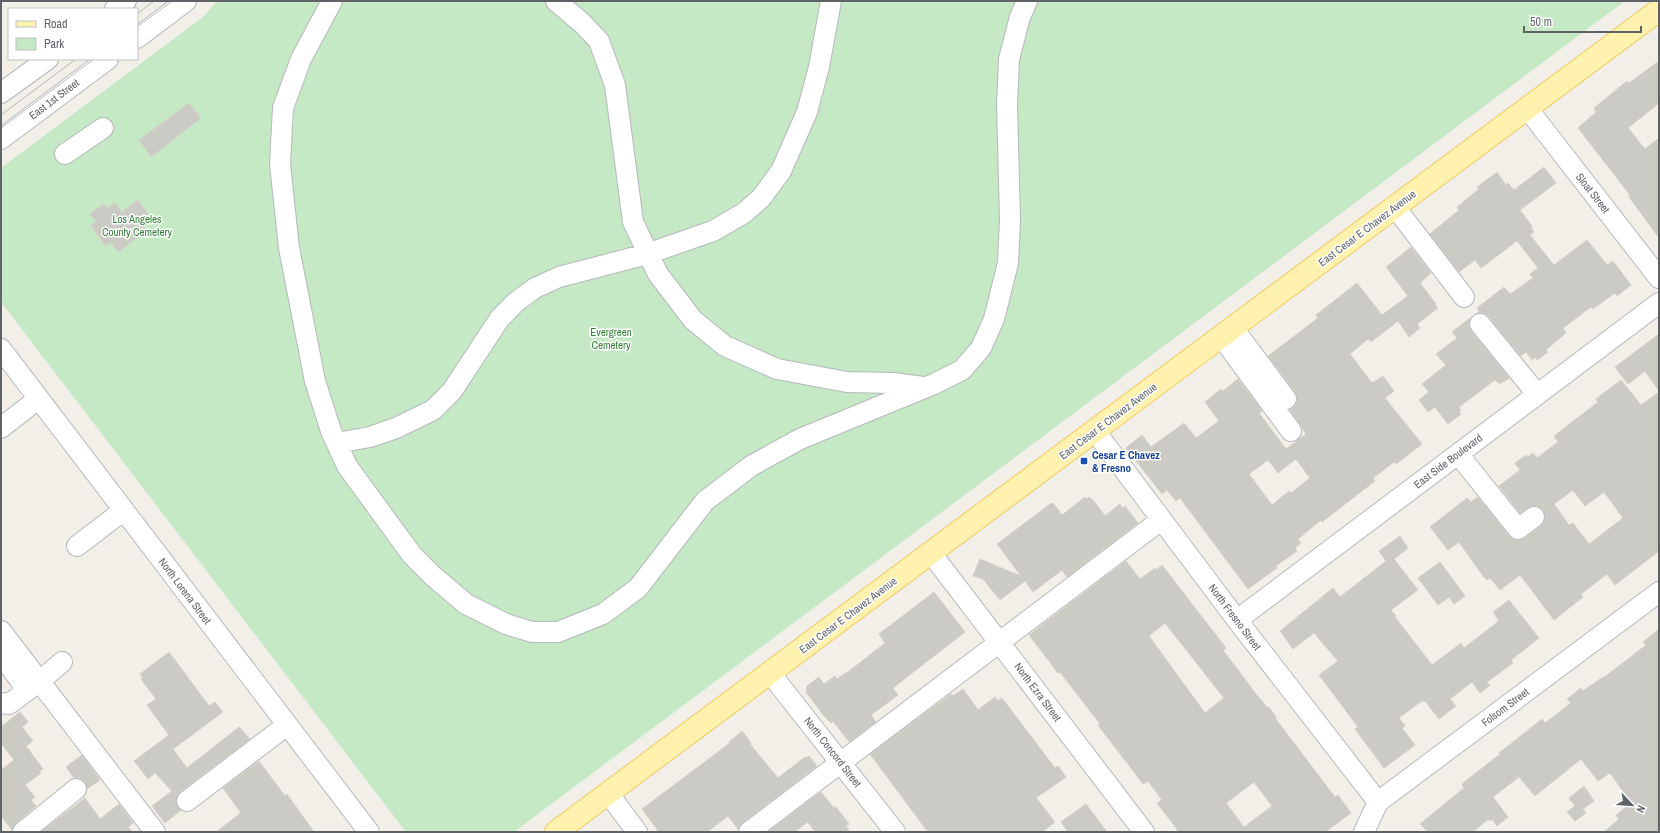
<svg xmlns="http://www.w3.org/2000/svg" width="1660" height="833" font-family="'Archivo Narrow',sans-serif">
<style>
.green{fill:#c5e8c5}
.building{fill:#cccac5;stroke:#d6d1c6;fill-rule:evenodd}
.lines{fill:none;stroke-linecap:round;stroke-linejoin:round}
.minor-casing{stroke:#b5b8bc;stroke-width:22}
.major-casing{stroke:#f2c960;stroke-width:24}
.minor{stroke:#fff;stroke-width:20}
.major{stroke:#fff2af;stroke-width:22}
.tram{stroke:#b6b7b8;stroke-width:1}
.transit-dot{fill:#1a4fb4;stroke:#fff;stroke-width:1.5}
.labels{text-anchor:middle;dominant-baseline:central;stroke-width:3;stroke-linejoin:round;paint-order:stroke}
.street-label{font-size:11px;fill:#5f6368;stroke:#fff}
.park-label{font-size:11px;fill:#348238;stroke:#fff}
.transit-label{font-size:11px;font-weight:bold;fill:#164399;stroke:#fff;text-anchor:start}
</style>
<rect width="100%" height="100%" fill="#f1efe8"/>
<path class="green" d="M217 1H1625L514 832H406L1 302V168L203 17Z"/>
<path class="building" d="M1659 61V103L1628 128 1645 149 1659 138V238L1629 197 1630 195 1578 128 1596 112 1594 108 1627 81 1629 83Z
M189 103 201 118 151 157 139 140Z
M1544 167 1556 183 1520 210 1532 226 1531 228 1534 232 1530 235 1554 265 1587 240 1607 265 1613 261 1631 285 1617 296 1615 293 1593 309 1591 307 1563 328 1566 333 1546 350 1548 352 1537 360 1535 357 1532 360 1526 352 1521 356 1489 317 1484 313H1477L1479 311 1477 308 1504 287 1510 294 1533 278 1530 274 1538 268 1517 241 1481 268 1475 260 1459 272 1430 234 1459 210 1457 207 1479 189 1477 187 1497 172 1506 185 1508 183 1514 190Z
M138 200 148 214 139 220 145 228 136 234 138 237 118 252 111 243 106 246 91 226 96 221 90 214 104 204 107 208 115 203 122 212Z
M1411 247 1431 273 1420 283 1436 304 1435 305 1438 308 1417 324 1420 328 1409 337 1398 321 1371 342 1368 339 1350 354 1372 383 1383 376 1394 391 1385 398 1422 444 1396 464 1394 462 1373 478 1375 481 1322 522 1321 520 1298 539 1301 543 1295 548 1297 551 1276 566 1277 568 1248 589 1180 498 1176 501 1167 490 1162 494 1126 448 1142 435 1151 447 1184 423 1196 438 1219 421 1205 402 1221 389 1223 391 1238 379 1262 411 1259 413 1286 449 1306 434 1290 410 1293 408 1297 403V398L1295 392 1268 356 1318 318 1316 315 1357 283 1382 315 1408 296 1386 267ZM1296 459 1310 478 1291 493 1289 491 1272 505 1249 474 1268 460 1278 473Z
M1470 318 1469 325 1471 331 1509 378 1500 384 1495 380 1459 407 1461 410 1459 412 1461 414 1448 424 1435 407 1428 412 1419 400 1429 392 1422 384 1446 365 1436 354 1457 338 1452 332Z
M1659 334V391L1645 371 1628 384 1615 367Z
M1621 380 1641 405 1659 392V551L1615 585 1607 574 1581 594 1583 597 1554 620 1520 575 1500 590 1490 578 1487 580 1483 576 1459 542 1448 550 1430 527 1467 498 1471 502 1478 497 1509 536 1513 539 1519 540 1525 538 1541 526 1544 522 1545 516 1543 510 1538 506H1532L1520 513 1499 486 1520 470 1515 463 1526 455 1527 457 1533 453 1537 458 1558 442 1554 436 1598 402 1596 399ZM1573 490 1585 506 1604 492 1623 518 1589 544 1573 523 1569 525 1554 504Z
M1085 497 1087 499 1089 497 1093 500 1105 516 1120 504 1122 508 1125 506 1138 523 1067 577 1062 570 1033 592 1025 581 1000 600 983 579 973 576 980 559 1021 576 997 544 1050 504 1053 503 1062 515Z
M1400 536 1408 548 1394 559 1418 590 1391 610 1396 616 1395 617 1432 665 1461 643 1464 648 1499 621 1493 612 1509 600 1539 638 1511 660 1513 663 1487 682 1490 685 1480 693 1472 682 1450 699 1456 706 1439 719 1425 701 1424 702 1423 700 1399 718 1405 726 1402 728 1415 745 1384 768 1355 729 1358 727 1319 675 1338 661 1314 633 1293 649 1280 631 1333 588 1340 597 1386 561 1379 551Z
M1126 561 1140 579 1155 568 1156 570 1162 565 1226 648 1223 650 1256 694 1268 708 1269 707 1276 717 1275 718 1335 797 1338 795 1351 813 1325 832H1179L1157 803 1162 800 1148 781 1143 784 1098 725 1100 724 1060 672 1058 673 1029 635ZM1165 623 1224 698 1205 713 1149 636ZM1254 782 1272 806 1244 827 1226 803Z
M1440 562 1465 596 1454 604 1449 597 1438 605 1418 578Z
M934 592 965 632 893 688 898 695 871 715 876 722 849 742 833 721 831 723 824 716 806 692 807 686 819 677 824 684 835 676 837 679 853 668 885 643 879 634Z
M1659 629V832H1604L1619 819 1616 815 1631 803 1610 773 1598 781 1581 759 1535 796 1519 777 1493 797 1508 817 1497 826 1492 819 1490 821 1488 819 1473 832H1428L1420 824 1464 788 1462 785 1463 783 1500 754 1499 753 1542 719 1545 723 1571 703 1567 699 1581 688 1583 691 1600 679 1606 676 1646 645 1643 642Z
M169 652 209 706 215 702 223 712 173 749 187 768 239 727 250 739 180 792 177 796 176 802 178 808 181 810 165 823 152 806 172 791 155 773 148 779 134 761 169 735 147 705 156 699 141 679 143 678 140 674Z
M963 689 978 710 995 697 998 701 1002 698 1055 768 1058 766 1066 777 1036 798 1055 822 1042 832H928L870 754 951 694 953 696Z
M20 712 28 722 22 727 33 741 26 746 43 769 39 772 41 773 25 785 35 797 31 800 36 806 16 823 12 830 1 816V770L14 760 1 743V727Z
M742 731 751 743 750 744 778 778 805 757 806 758 809 756 817 766 742 823 738 829 728 816 707 832H659L642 809 730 743 729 742Z
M82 755 100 780 87 789 85 781 80 778H74L66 767Z
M259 761 285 796 287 794 314 832H216L241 813 223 788Z
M1584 786 1594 801 1583 809 1586 813 1575 821 1567 812 1575 806 1569 798Z
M821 792 834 808 836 807 849 824 846 826 850 832H815L808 822 794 832H768Z
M85 798 100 819 119 804 133 823 128 827 132 832H41Z
M1086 804 1107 832H1068L1061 822Z"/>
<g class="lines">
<defs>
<path id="minor" d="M332 1 301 59 283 108 280 164 289 248 315 381 331 431 347 466 412 555 433 576 466 604 506 624 532 632H558L603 614 638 588 705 501 751 466 800 439 934 384 962 370 981 348 994 319 1008 263 1010 220 1007 105 1009 59 1020 17 1027 1
M556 1 582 23 599 41 615 85 633 222 658 274 693 320 725 346 777 369 847 382 893 383 923 387
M115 9 126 1
M137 38 186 1
M1 93 48 59
M1527 108 1659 278
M1 139 108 59
M65 154 103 128
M1395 207 1464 297
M1480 324 1537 394
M1233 328 1286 399
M1221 336 1291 431
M1 349 369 832
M1 428 38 399
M1095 431 1237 620 1378 802
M337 443 370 437 396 428 433 410 452 391 500 318 516 302 535 288 559 277 647 254 713 231 744 213 761 198 781 171 807 112 819 67 831 1
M1458 454 1518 529 1534 517
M77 546 124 510
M931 553 1144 832
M1237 620 1659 303
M1 631 155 832
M1 654 27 690
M770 673 895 832
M1 703 9 704 40 681 62 662
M608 793 637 832
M187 801 287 725
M23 832 76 789
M749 832 1161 520
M1364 832 1378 802 1659 592"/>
<path id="major" d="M556 832 1659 10"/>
</defs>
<use href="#minor" class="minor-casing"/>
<use href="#major" class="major-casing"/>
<use href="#minor" class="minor"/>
<use href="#major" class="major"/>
<path class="tram" d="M137 14 154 1
M137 27 171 2
M1 115 76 59
M1 128 94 59"/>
</g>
<rect class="transit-dot" x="1080" y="457" width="8" height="8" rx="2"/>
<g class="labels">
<g class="street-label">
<text transform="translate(54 99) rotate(-37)">East 1st Street</text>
<text transform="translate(1593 193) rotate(52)">Sloat Street</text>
<text transform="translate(1367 228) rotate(-37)">East Cesar E Chavez Avenue</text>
<text transform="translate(1108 421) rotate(-37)">East Cesar E Chavez Avenue</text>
<text transform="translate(1448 461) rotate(-37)">East Side Boulevard</text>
<text transform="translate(185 591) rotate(53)">North Lorena Street</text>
<text transform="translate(848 615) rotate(-37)">East Cesar E Chavez Avenue</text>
<text transform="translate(1235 617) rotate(53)">North Fresno Street</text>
<text transform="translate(1038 692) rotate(53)">North Ezra Street</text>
<text transform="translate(1505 707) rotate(-37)">Folsom Street</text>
<text transform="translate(833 752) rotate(52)">North Concord Street</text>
</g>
<g class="park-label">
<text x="137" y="219">Los Angeles<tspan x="137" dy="13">County Cemetery</tspan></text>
<text x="611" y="332">Evergreen<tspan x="611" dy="13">Cemetery</tspan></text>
</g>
<g class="transit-label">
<text x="1092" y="455">Cesar E Chavez<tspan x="1092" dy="13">&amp; Fresno</tspan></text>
</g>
</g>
<rect width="1660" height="833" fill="none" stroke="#5f6368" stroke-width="4"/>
<rect x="8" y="8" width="130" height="52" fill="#ffffff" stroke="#bfc1c3"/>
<rect x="16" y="21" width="20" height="6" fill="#fff2af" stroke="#bfc1c3"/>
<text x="44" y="28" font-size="12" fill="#5f6368">Road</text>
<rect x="16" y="38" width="20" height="12" fill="#c5e8c5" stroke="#bfc1c3"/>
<text x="44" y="48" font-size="12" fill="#5f6368">Park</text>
<g transform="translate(1632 805) rotate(115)" stroke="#ffffff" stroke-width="3" paint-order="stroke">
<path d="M0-3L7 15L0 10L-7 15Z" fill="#5f6368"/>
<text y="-6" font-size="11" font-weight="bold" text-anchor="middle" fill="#5f6368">N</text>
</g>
<path d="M1524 26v6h117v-6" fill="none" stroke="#5f6368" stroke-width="2"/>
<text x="1530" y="26" font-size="12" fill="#5f6368" stroke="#ffffff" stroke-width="3" paint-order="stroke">50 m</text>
</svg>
